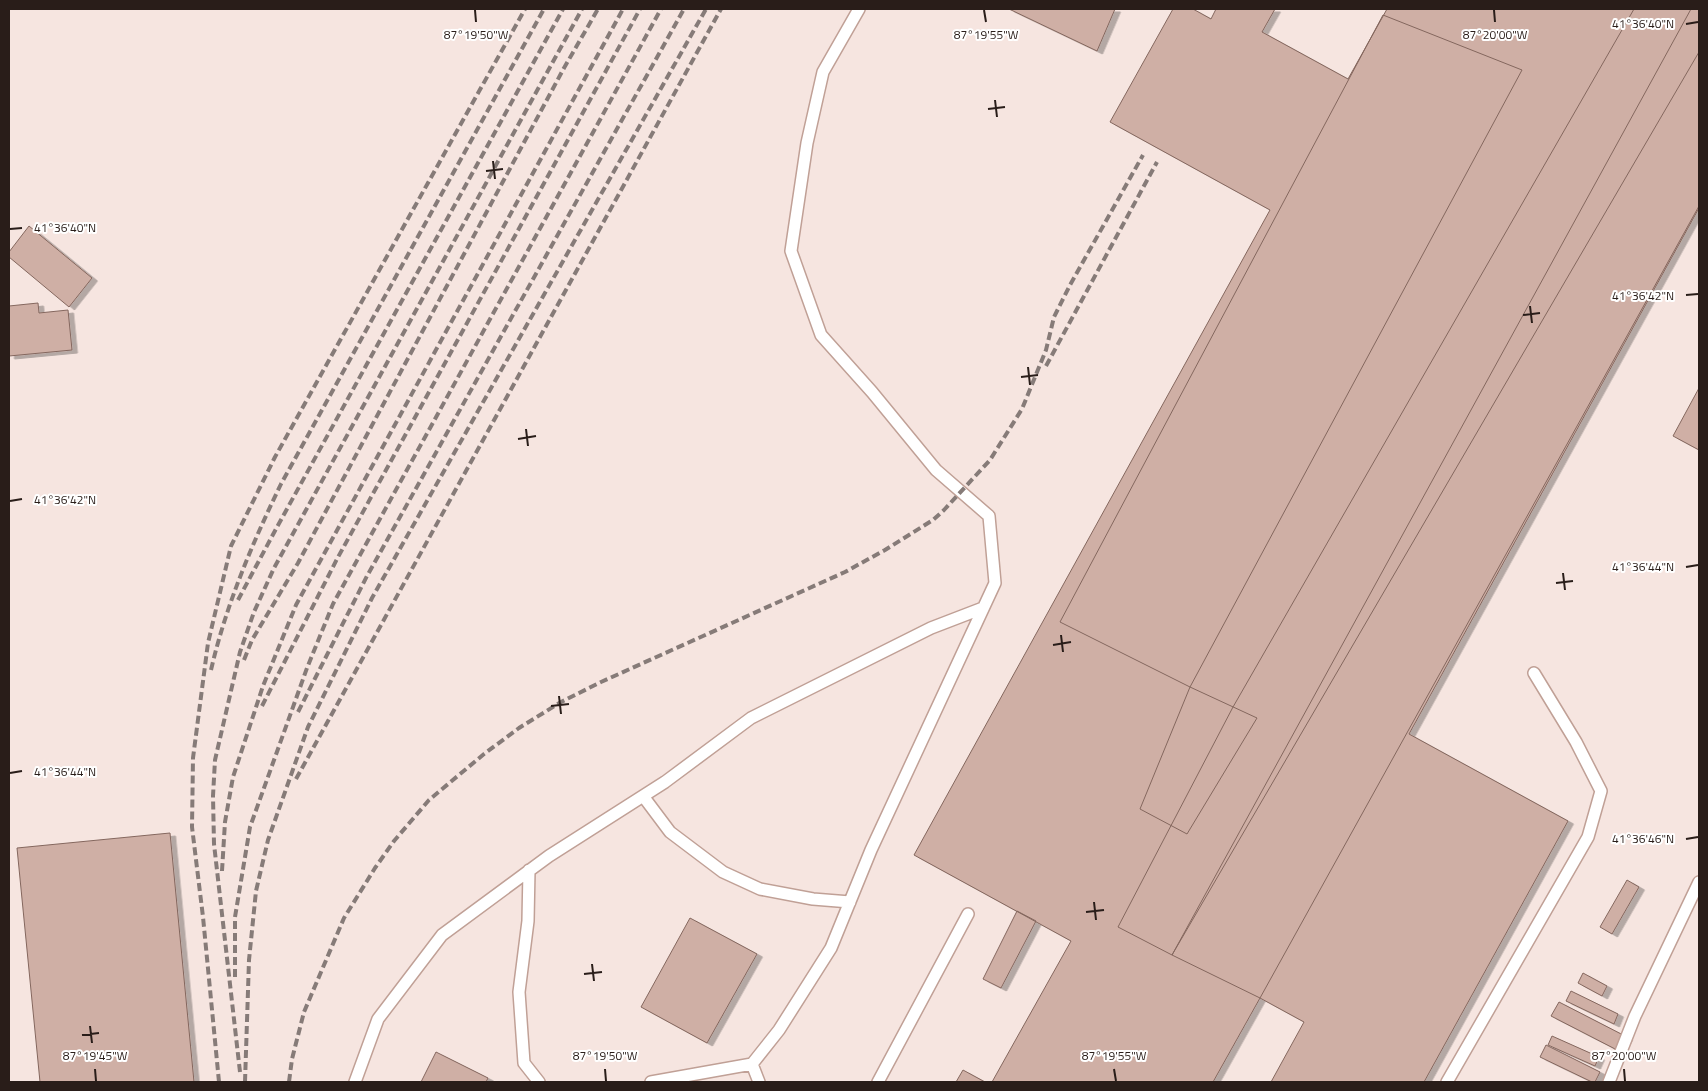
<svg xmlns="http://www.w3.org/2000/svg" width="1708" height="1091" font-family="'Titillium Web',sans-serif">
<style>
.built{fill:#f6e5e0}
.building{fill:#cfafa5;stroke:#84675e;filter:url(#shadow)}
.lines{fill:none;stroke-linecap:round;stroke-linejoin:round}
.lane-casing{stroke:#c0a096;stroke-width:14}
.lane{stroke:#fff;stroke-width:11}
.rail{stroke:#867b78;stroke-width:4;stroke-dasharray:8 4;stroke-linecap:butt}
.ticks{fill:none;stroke:#291d19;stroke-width:2}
.ticks-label{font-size:12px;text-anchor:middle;fill:#291d19;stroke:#fff;stroke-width:4;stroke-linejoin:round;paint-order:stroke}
</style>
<defs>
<filter id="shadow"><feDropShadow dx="5.5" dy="3" stdDeviation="0" flood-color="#0004"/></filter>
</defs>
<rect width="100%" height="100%" fill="#fbf3f1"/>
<path class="built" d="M9 9H1699V1082H9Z"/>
<path class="building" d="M1009 9H1115L1097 51Z
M1173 9H1193L1211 19 1216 9H1275L1262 32 1348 79 1387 9H1699V208L1409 734 1568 821 1424 1082H1271L1304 1022 1260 998 1213 1082H992L1071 941 914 855 1270 210 1110 122Z
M1634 9H1699V52L1172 955 1118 927 1233 707Z
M1691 9H1699V206L1260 998 1172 955Z
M1383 15 1522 70 1190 687 1060 622Z
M29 226 92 278 69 307 9 257V252Z
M38 303 39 313 68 310 72 350 9 356V306Z
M1699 388V450L1673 436Z
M1190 687 1257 718 1187 834 1140 809Z
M170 833 194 1082H40L17 848Z
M1627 880 1639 887 1612 934 1600 927Z
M1017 911 1036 921 1001 988 983 979Z
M690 918 757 954 707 1043 641 1007Z
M1583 973 1607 986 1602 996 1578 983Z
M1571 991 1618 1014 1614 1024 1566 1001Z
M1559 1002 1627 1037 1619 1051 1551 1016Z
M1552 1036 1599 1057 1595 1066 1548 1045Z
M1546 1045 1600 1072 1595 1082H1592L1540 1057Z
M436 1052 488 1078 486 1082H421Z
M963 1070 985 1082H956Z"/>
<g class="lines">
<defs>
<path id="lane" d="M643 796 670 832 723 872 760 889 813 899 850 902
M529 870 528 921 519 992 524 1063 539 1082
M355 1082 378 1019 442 935 549 856 665 782 751 718 931 628 983 608
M651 1082 752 1064
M759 1082 752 1064 779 1030 831 948 871 850 995 583 989 516 936 470 872 392 821 335 791 251 807 143 823 72 859 9
M878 1082 968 914
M1447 1082 1588 837 1601 791 1576 742 1534 673
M1609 1082 1635 1016 1699 882"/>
</defs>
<use href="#lane" class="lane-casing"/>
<use href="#lane" class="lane"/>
<path class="rail" d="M1046 366 1157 162
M238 600 277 527 563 9
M244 660 252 640 298 563 564 68 598 9
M211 670C226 605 252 544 281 484L544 9
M262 706 337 559 640 9
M298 712 367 576 684 9
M296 779 721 9
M222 871 225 822 233 777 263 686 296 605 623 9
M235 977V917L250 827 307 668 333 604 661 9
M240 1072 214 844 213 796 215 760 240 652 254 612 274 568 582 9
M219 1082 203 917 192 827 193 758 208 643 231 546 275 457 525 9
M245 1082 249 960 256 891 268 840 308 727 372 598 706 9
M289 1082 292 1059 304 1012 344 918 375 868 394 841 429 800 484 754 519 728 561 702 601 682 845 572 885 550 933 520 944 510 990 460 1022 409 1046 350 1054 317 1070 285 1143 155"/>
</g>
<path class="ticks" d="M475 10 476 22M984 10 986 22M1494 10 1495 22M1686 24 1698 22M995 100 997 117M988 109 1005 107M493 161 495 179M486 171 503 169M10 229 22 228M1686 295 1698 294M1530 306 1532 323M1523 315 1540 313M1028 367 1030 385M1021 377 1038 375M526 429 528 446M518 439 536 436M10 501 22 499M1686 567 1698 565M1563 573 1565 590M1556 583 1573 581M1061 635 1063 652M1053 645 1071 642M559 696 561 714M551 706 569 704M10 773 22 771M1686 839 1698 837M1094 902 1096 920M1086 912 1104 910M592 964 594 981M584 974 602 972M90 1026 92 1043M82 1035 99 1033M95 1069 96 1081M605 1069 606 1081M1114 1069 1116 1081M1624 1069 1625 1081"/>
<g class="ticks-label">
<text x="1643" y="28">41°36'40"N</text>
<text x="476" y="39">87°19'50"W</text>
<text x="986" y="39">87°19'55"W</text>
<text x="1495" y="39">87°20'00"W</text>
<text x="65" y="232">41°36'40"N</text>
<text x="1643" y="300">41°36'42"N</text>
<text x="65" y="504">41°36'42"N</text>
<text x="1643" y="571">41°36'44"N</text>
<text x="65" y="776">41°36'44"N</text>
<text x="1643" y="843">41°36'46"N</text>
<text x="95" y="1060">87°19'45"W</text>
<text x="605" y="1060">87°19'50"W</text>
<text x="1114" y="1060">87°19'55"W</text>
<text x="1624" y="1060">87°20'00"W</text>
</g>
<rect width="1708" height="1091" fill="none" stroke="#291d19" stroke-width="20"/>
</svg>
